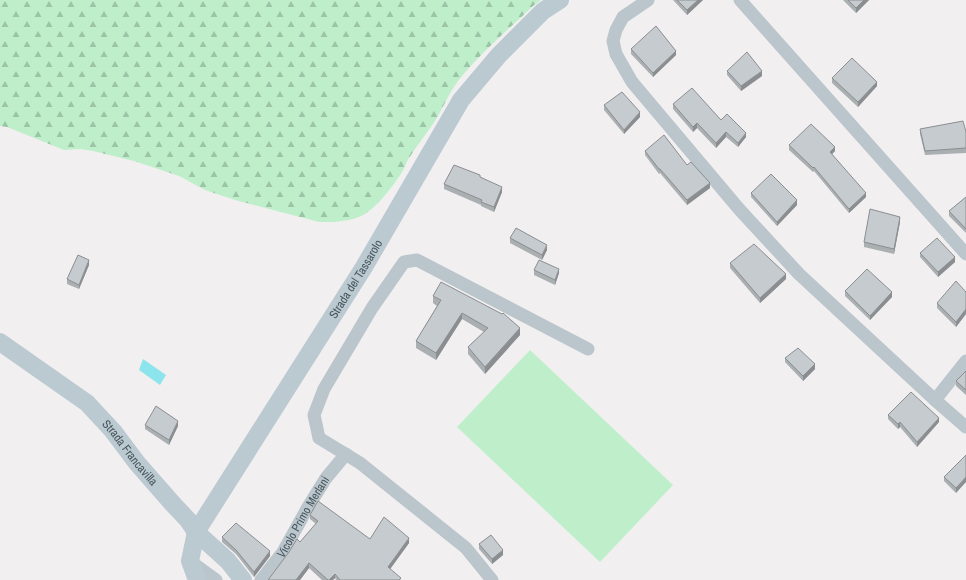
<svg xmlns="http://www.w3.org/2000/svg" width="966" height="580" font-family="'Archivo Narrow',sans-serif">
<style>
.forest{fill:url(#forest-firs)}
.pitch{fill:#beefca}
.water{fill:#8ce5ec}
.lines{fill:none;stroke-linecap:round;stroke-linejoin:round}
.street{stroke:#bbc6cc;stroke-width:13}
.secondary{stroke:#bbc9d1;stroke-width:18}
.wall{fill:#aaafb2}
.shaded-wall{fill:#8b8e91}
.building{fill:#c6cbcf;stroke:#8b8e91}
.labels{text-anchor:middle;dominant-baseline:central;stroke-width:4;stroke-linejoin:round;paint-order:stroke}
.street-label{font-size:12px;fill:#47565d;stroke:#fff}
</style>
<defs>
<pattern id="forest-firs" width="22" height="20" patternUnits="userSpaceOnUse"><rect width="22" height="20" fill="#beefca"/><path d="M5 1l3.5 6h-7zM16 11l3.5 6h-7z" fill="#9cc4a7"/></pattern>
</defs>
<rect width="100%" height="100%" fill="#f2eff0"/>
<path class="forest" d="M0 0H541L533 6C508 30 480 53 458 81 449 93 443 108 435 121 427 133 417 145 409 158 406 162 405 167 402 172 395 184 374 211 361 216 348 222 334 222 319 222L235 200 205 190 179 176 134 161 93 151 80 149 64 150 7 127 0 126Z"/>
<path class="pitch" d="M530 350 673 485 600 562 457 427Z"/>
<path class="water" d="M143 359 166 375 160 385 139 370Z"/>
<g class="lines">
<g class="street">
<path d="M648 0 623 17 616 30 613 41 616 54 632 82 739 209 799 274 935 400 966 427"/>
<path d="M740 0 966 254"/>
<path d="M935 400 966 361"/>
<path d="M190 561 216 580"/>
<path id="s1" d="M261 580 283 552 308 507 326 478 346 454"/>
<path d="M492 580 466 548 360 463 319 438 314 415 324 389 372 308 404 262 417 260 588 349"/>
</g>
<g class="secondary">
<path id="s2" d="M0 342 87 403 113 431 137 463 172 503 188 520 196 532 228 561 243 580"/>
<path id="s3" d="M197 580 190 561 196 532 364 267 461 100 499 55 543 11 560 0"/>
</g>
</g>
<path class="wall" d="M673 0H703L687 15Z
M843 0H869L856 13Z
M631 49 676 55 653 77 631 54Z
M727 71 762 76 741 91 727 75Z
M832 78 877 86 858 107 832 83Z
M673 104 721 120 746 137 738 147 726 137 716 148 697 128 693 132 673 109Z
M604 105 640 117 624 134 604 110Z
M920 129 966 132V153L925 155 920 134Z
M789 145 835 151 832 154 866 197 849 213 814 171 813 172 789 150Z
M645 151 687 165 710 188 687 205 660 173 659 174 645 155Z
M480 177 502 192 494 212 481 206V205L444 189V184Z
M751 193 797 205 777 226 751 197Z
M966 197V233L949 216V211Z
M900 222 894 254 864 247V242Z
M510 238 547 250 542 260 510 243Z
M920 253 955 262 938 277 920 257Z
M730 263 786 279 760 303 730 268Z
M89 265 79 289 67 284V279Z
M534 270 559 273 555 285 534 275Z
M845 291 892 297 870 320 845 296Z
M966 292V314L956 327 937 308V303Z
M433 296 520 335 485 374 468 354V347L484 332 462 319 436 360 416 348V341L437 306 433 303Z
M785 358 815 369 803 381 785 362Z
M966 371V395L956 386V381Z
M888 415 939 422 917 447 900 427 898 429 888 419Z
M145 425 178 426 169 445 145 429Z
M966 455 956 493 944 481V477Z
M310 515 370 539 409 543 390 569 401 580H336L335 578 333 580H322L309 568 300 580H268L316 524 310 519Z
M222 537 270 556 254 577 236 554 222 542Z
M479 544 503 555 492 564 479 549Z"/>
<path class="shaded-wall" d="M698 0H703L687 15V10Z
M864 0H869L856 13V8Z
M676 51V55L653 77V73Z
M762 71V76L741 91V86Z
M877 82V86L858 107V102Z
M640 112V117L624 134V130Z
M697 123V128L693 132V127Z
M726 132V137L716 148V143Z
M746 133V137L738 147V143Z
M835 147V151L830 156V152Z
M710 183V188L687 205V200Z
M502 187V192L494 212V207Z
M866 193V197L849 213V209Z
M797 200V205L777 226V222Z
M900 217V222L894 254V249Z
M547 245V250L542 260V255Z
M955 257V262L938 277V272Z
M89 260V265L79 289V285Z
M559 269V273L555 285V280Z
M786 274V279L760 303V298Z
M892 292V297L870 320V316Z
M966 309V314L956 327V322Z
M462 313V319L436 360V353Z
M520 328V335L485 374V367Z
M815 364V369L803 381V376Z
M939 418V422L917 447V442Z
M178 421V426L169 445V440Z
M900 422V427L898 429V424Z
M966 477V482L956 493V488Z
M409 538V543L388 572V567Z
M503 550V555L492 564V559Z
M270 551V556L254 577V572Z
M309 563V568L300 580H296Z
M335 574V578L333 580H329Z"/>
<path class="building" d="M677 0H698L687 10Z
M848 0H864L856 8Z
M656 26 676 51 653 73 631 49Z
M747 52 762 71 741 86 727 71Z
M852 58 877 82 858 102 832 78Z
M692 88 721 120 727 114 746 133 738 143 726 132 716 143 697 123 693 127 673 104Z
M622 92 640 112 624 130 604 105Z
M963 121 966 132V148L925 151 920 129Z
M811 124 835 147 830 152 866 193 849 209 814 167 813 168 789 145Z
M664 135 687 165 691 162 710 183 687 200 660 169H659L645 151Z
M454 165 480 175V177L502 187 494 207 481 202 482 200 444 184Z
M771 174 797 200 777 222 751 193Z
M966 197V229L949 211Z
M870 209 900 217 894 249 864 242Z
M516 228 547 245 542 255 510 238Z
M937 238 955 257 938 272 920 253Z
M754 244 786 274 760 298 730 263Z
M78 255 89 260 79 285 67 279Z
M539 260 559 269 555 280 534 270Z
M867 269 892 292 870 316 845 291Z
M956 281 966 292V309L956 322 937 303Z
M441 282 502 314 503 313 520 328 485 367 468 347 488 328 462 313 436 353 416 341 441 300 433 296Z
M798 348 815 364 803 376 785 358Z
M966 371V390L956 381Z
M911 392 939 418 917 442 900 422 898 424 888 415Z
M156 406 178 421 169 440 145 425Z
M966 455V477L956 488 944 477Z
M318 501 370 539 384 517 409 538 388 567 401 578 399 580H340L335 574 329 580H328L309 563 296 580H268L289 552 297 539 300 542 318 521 310 515Z
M236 523 270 551 254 572 236 550 222 537Z
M491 535 503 550 492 559 479 544Z"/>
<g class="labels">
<g class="street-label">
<text stroke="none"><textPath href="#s3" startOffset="349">Strada del Tassarolo</textPath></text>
<text stroke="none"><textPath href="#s2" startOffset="172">Strada Francavilla</textPath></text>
<text stroke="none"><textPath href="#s1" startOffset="76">Vicolo Primo Merlani</textPath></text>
</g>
</g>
</svg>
